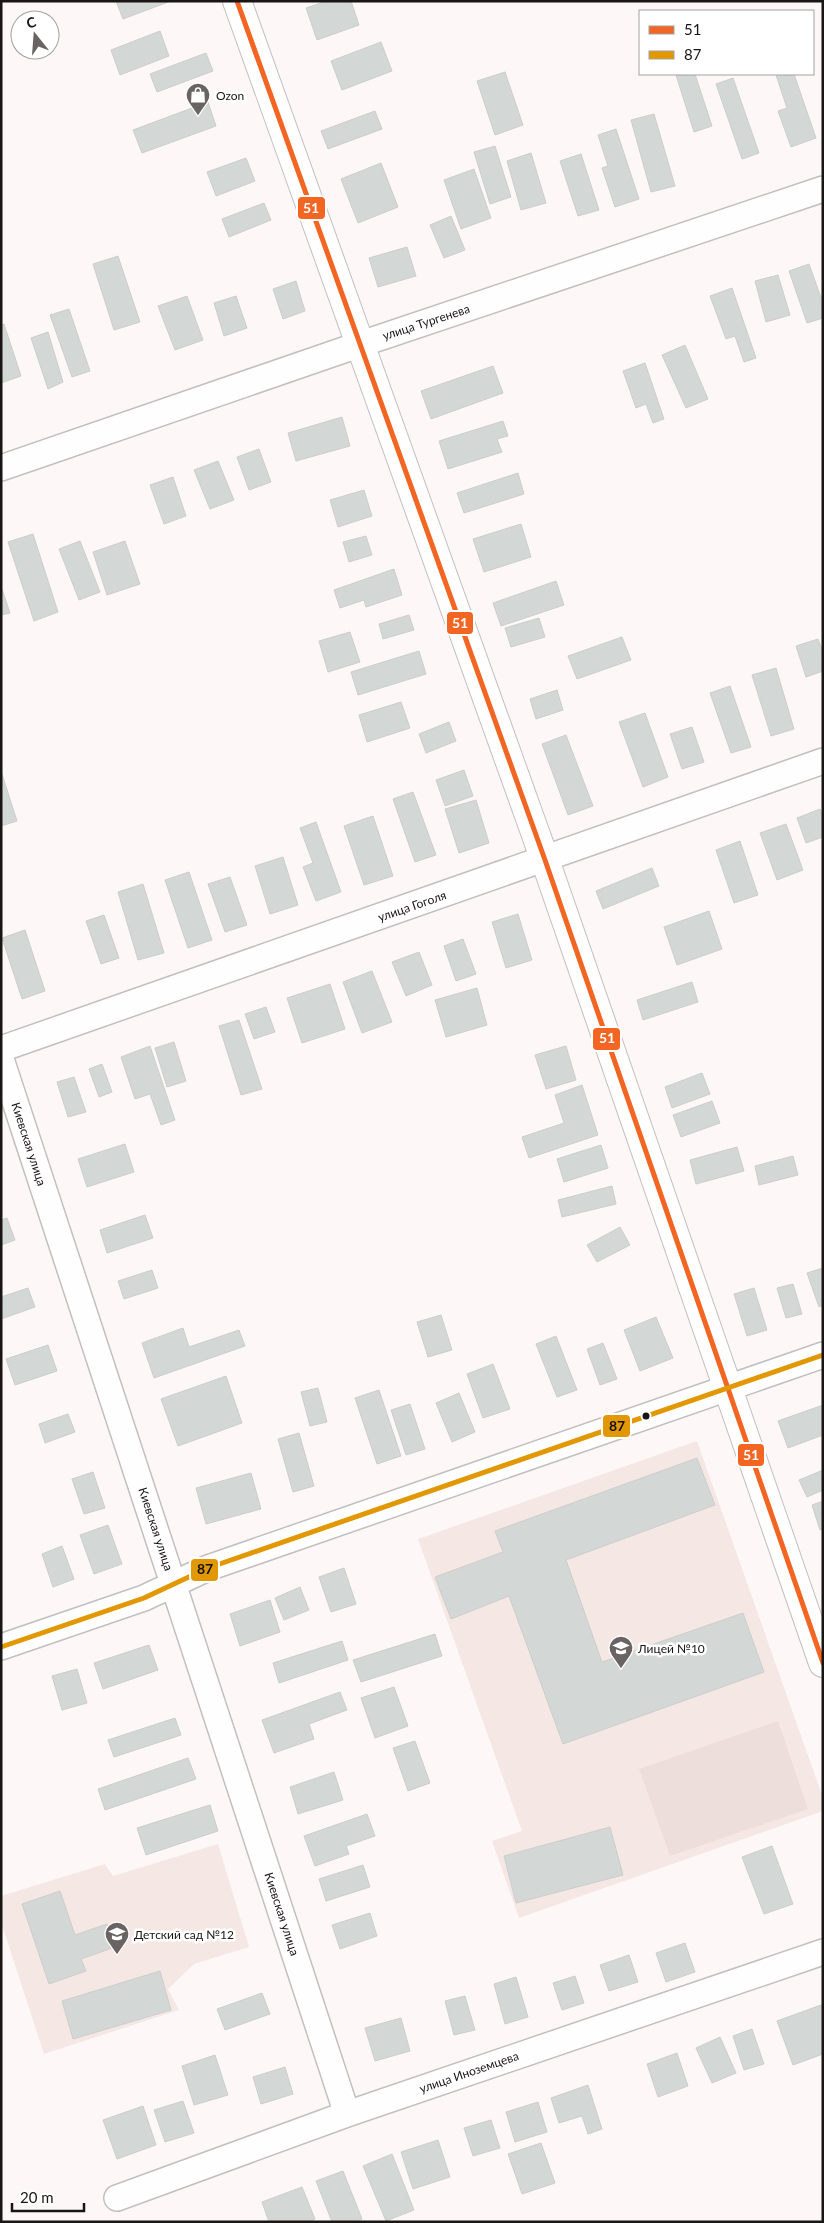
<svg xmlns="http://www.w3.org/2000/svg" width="824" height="2223" font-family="Lato,sans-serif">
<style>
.built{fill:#f5e7e4}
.park{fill:#eededb}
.building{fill:#d3d8d7;stroke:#cccdcc}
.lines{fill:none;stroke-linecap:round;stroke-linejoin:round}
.minor-casing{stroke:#c4bfbf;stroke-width:28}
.tertiary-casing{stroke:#c4bfbf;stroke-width:30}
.minor{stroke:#fffefe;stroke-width:25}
.tertiary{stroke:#fffefe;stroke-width:28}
.bus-1-casing{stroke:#fff;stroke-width:9}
.bus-2-casing{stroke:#fff;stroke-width:9}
.bus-1{stroke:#f26522;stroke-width:5}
.bus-2{stroke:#e19802;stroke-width:5}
.bus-dot{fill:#191514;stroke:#fff;stroke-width:2}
.labels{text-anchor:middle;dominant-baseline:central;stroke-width:5;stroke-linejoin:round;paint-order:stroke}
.poi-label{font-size:12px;fill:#191514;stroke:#fff;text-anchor:start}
.street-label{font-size:12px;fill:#191514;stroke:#fff}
.line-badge{stroke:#fff;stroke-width:2}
.badge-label{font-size:14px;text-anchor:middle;font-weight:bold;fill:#fff}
.pale-badge-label{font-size:14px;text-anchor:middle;font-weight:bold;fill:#111}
</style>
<rect width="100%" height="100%" fill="#fdf8f7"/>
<path class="built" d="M697 1441 823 1798V1811L519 1918 492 1841 522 1831 418 1539Z
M218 1844 249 1947 194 1964 168 1989 179 2010 44 2054 1 1922V1896L105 1864 113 1876Z"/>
<path class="park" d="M778 1721 808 1809 670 1856 639 1769Z"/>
<path class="building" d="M116 1H171L123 19Z
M327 1H351L359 25 317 40 306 8Z
M160 31 169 56 120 75 111 50Z
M381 42 392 71 342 90 331 61Z
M206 53 213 71 157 92 150 74Z
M505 72 523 125 495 135 477 81Z
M679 74H695L712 126 694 132 676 75Z
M779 74H794L816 138 791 147 778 111 787 108 776 75Z
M733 78 759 153 742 159 716 84Z
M208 102 216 126 142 153 133 130Z
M375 111 382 129 328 149 321 131Z
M654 114 675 186 651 192 631 120Z
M616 129 639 199 615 207 602 168 608 166 598 135Z
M495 146 511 197 490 204 474 152Z
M531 153 546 203 521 210 507 161Z
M581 154 599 210 578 216 560 161Z
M246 158 255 181 216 196 207 172Z
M381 163 398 207 358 223 341 179Z
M474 169 491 218 461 229 444 180Z
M264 203 271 220 229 237 222 219Z
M451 216 465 250 444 258 430 225Z
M407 247 416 276 378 287 369 258Z
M118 256 140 322 114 330 93 264Z
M809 264 823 303V318L807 323 789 271Z
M778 275 790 315 766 322 755 281Z
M296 281 305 311 283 319 273 289Z
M732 288 756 358 744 362 735 336 726 339 710 296Z
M187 296 203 340 175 350 158 306Z
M236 296 247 328 224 336 214 303Z
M69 309 90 371 72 377 50 315Z
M4 324 21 376 1 383V325Z
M48 332 63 382 48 389 31 338Z
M685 345 708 399 686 408 662 355Z
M645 363 664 419 653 423 646 404 636 408 623 371Z
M493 366 503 393 431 419 421 391Z
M342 417 350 446 296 461 288 433Z
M503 421 508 436 497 439 502 452 448 469 439 441Z
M259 449 271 482 249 490 237 457Z
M218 461 234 500 210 509 194 470Z
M518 473 524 494 464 513 457 493Z
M173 477 186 516 164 524 150 485Z
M364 490 372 516 338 527 330 500Z
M521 524 531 557 484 572 473 539Z
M33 534 58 612 34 621 8 542Z
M366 536 372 555 349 562 343 542Z
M80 541 100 592 79 600 59 549Z
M125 541 140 584 107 595 93 552Z
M394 569 402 595 366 607 364 600 340 608 334 590Z
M556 581 564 605 501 626 493 603Z
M1 586 10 613 1 615Z
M409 615 414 630 383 639 379 624Z
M539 618 545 637 511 647 505 628Z
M350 632 360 662 328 672 319 641Z
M622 637 631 660 577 679 568 656Z
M818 639 823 652V671L806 677 796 646Z
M419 651 426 674 358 695 351 672Z
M776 668 794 729 771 736 752 675Z
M730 686 751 747 731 753 710 693Z
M557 690 563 710 536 719 530 699Z
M401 702 410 728 367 742 359 715Z
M645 713 668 777 643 787 619 722Z
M449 722 456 741 426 753 419 734Z
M692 727 704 762 682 769 670 734Z
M566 735 593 806 568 815 542 744Z
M464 770 473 796 445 806 436 780Z
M1 771 17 821 1 826Z
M413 792 436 855 415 862 393 799Z
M476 800 489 843 459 853 445 809Z
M820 809 823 818V837L806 843 797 818Z
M373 816 393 876 364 885 344 826Z
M316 822 341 892 316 901 303 867 313 863 300 828Z
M786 824 803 870 777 880 760 833Z
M740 841 758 895 734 903 716 850Z
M283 857 298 905 270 914 255 866Z
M652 868 659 886 603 909 596 891Z
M189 872 212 940 188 948 165 880Z
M230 877 247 925 225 932 208 884Z
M143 884 164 953 138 960 118 892Z
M709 911 722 949 677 965 664 927Z
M518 914 532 960 506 968 492 922Z
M104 915 119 958 101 964 86 921Z
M25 930 45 991 22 999 2 938Z
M463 939 476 974 456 981 444 946Z
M419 952 432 985 406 996 392 962Z
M372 971 392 1022 362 1033 343 982Z
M692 982 698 1002 643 1020 637 1000Z
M330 984 345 1029 302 1043 287 998Z
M477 988 487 1025 446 1037 435 1000Z
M266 1007 275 1032 254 1039 245 1014Z
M239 1020 262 1089 241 1095 219 1026Z
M174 1042 186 1081 167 1087 155 1048Z
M150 1046 175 1120 161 1125 150 1094 135 1099 121 1057Z
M566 1046 576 1080 546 1089 535 1055Z
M102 1064 112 1092 99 1097 89 1069Z
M702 1073 710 1094 672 1108 665 1087Z
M74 1077 86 1112 68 1117 57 1082Z
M582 1085 598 1135 529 1158 522 1137 564 1123 555 1095Z
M712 1101 720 1123 681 1137 673 1115Z
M125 1144 134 1172 87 1187 78 1159Z
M601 1145 608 1168 564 1182 557 1159Z
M737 1147 744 1171 696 1184 690 1160Z
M793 1156 798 1175 759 1185 755 1166Z
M612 1186 616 1204 562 1217 558 1200Z
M145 1215 153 1238 107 1253 100 1230Z
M7 1218 15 1240 1 1245V1220Z
M620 1227 630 1245 597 1262 587 1245Z
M823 1268V1305L819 1307 807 1273Z
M152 1270 158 1288 124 1299 118 1281Z
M793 1284 802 1314 786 1318 777 1288Z
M28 1288 35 1307 1 1319V1297Z
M754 1288 767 1330 747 1336 734 1294Z
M441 1315 452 1350 428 1357 417 1322Z
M656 1317 673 1358 640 1371 624 1330Z
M183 1328 189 1347 239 1330 245 1346 154 1378 142 1343Z
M556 1336 577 1390 557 1397 536 1344Z
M603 1343 617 1379 600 1385 587 1349Z
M48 1345 57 1371 15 1385 6 1359Z
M493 1364 510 1409 483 1418 467 1374Z
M226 1376 242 1423 178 1446 161 1399Z
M318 1388 327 1422 310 1426 301 1392Z
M379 1390 401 1456 377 1464 355 1398Z
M459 1393 475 1432 452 1442 436 1403Z
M410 1404 425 1449 406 1455 391 1410Z
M823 1405V1435L788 1448 778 1421Z
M68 1414 75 1432 45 1443 39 1424Z
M299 1433 314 1486 293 1492 278 1439Z
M697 1458 715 1505 566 1560 602 1662 743 1613 764 1672 563 1744 509 1596 451 1619 435 1577 503 1552 495 1531Z
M823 1470V1490L807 1497 799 1480Z
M93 1472 105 1508 84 1514 72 1479Z
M251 1473 261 1509 206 1524 196 1488Z
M823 1501V1529L820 1530 812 1505Z
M108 1525 122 1564 94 1574 80 1535Z
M62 1546 74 1579 53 1587 42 1554Z
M344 1568 356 1604 331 1612 319 1577Z
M300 1587 309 1610 284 1620 275 1598Z
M270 1600 280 1632 240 1646 230 1614Z
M435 1634 442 1656 361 1682 353 1660Z
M342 1641 348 1660 279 1683 273 1663Z
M149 1645 158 1670 103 1689 94 1663Z
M77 1669 87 1703 62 1710 52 1676Z
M394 1687 408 1726 375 1738 361 1698Z
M340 1692 347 1710 309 1724 314 1739 274 1753 262 1720Z
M175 1718 181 1735 114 1757 108 1740Z
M415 1741 430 1783 408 1791 393 1748Z
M188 1758 196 1779 105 1810 98 1789Z
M334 1772 343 1800 298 1814 290 1787Z
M210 1805 218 1831 146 1855 137 1828Z
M367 1814 375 1836 346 1846 349 1854 315 1866 304 1836Z
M610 1827 623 1875 516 1903 504 1856Z
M772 1846 793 1904 764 1914 742 1857Z
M363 1865 370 1887 326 1901 319 1879Z
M60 1891 75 1935 107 1924 115 1947 81 1959 86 1971 49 1984 22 1904Z
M370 1913 377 1936 340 1949 332 1925Z
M685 1943 695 1972 666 1982 656 1953Z
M629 1955 638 1982 609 1991 600 1965Z
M160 1971 171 2010 73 2039 62 2001Z
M575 1976 584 2003 562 2010 553 1983Z
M516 1977 528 2017 505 2024 494 1984Z
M262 1993 270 2014 225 2030 217 2009Z
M465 1996 475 2030 454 2035 445 2001Z
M821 2005 823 2011V2054L793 2065 777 2021Z
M401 2018 410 2051 375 2061 365 2028Z
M752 2029 764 2064 744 2070 733 2036Z
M720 2037 736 2073 712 2083 696 2048Z
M677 2053 688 2086 658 2097 647 2064Z
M215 2055 228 2095 194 2105 182 2066Z
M285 2067 293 2094 261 2104 253 2077Z
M588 2085 602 2129 588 2134 582 2116 559 2123 551 2098Z
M183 2101 194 2133 165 2142 154 2110Z
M538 2102 547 2132 515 2142 506 2112Z
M143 2106 156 2145 117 2159 103 2120Z
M491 2120 500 2148 473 2156 464 2128Z
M438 2140 450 2177 413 2189 401 2152Z
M541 2143 555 2183 522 2194 508 2154Z
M392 2154 414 2210 386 2221 363 2166Z
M343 2171 362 2219 354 2222H332L316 2181Z
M302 2187 315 2219 310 2222H269L262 2202Z"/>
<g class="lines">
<defs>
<path id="minor" d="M1 468 361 344 823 189
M1 1049 823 761
M1 1059 347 2114
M1 1647 144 1598 208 1568 823 1355
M117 2198 347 2114 823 1952"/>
<path id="tertiary" d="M237 1 545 860 823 1663"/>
</defs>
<use href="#minor" class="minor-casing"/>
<use href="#tertiary" class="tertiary-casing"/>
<use href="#minor" class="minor"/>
<use href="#tertiary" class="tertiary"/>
<defs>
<path id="bus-1" d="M237 1 545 860 823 1663"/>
<path id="bus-2" d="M1 1647 144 1598 208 1568 823 1355"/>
</defs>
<use href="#bus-1" class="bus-1-casing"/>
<use href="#bus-2" class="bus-2-casing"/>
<use href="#bus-1" class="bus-1"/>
<use href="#bus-2" class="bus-2"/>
</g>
<defs>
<symbol id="shop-pin" viewBox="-11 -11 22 30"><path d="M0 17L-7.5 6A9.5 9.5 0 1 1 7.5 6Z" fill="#696463" stroke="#fff"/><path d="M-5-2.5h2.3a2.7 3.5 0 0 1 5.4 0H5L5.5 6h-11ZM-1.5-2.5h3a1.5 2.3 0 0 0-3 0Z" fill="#fff"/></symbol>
<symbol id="school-pin" viewBox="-11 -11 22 30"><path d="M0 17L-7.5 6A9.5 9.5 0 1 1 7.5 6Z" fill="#696463" stroke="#fff"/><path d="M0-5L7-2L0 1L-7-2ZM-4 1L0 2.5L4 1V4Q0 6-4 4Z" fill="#fff"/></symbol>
</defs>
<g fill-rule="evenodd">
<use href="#shop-pin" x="184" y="81" width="28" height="38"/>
<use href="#school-pin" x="607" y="1634" width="28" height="38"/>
<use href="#school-pin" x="103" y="1920" width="28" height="38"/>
</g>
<circle class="bus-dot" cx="646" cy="1416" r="4.5"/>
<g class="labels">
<g class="poi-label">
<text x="216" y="95">Ozon</text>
<text x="638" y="1648">Лицей №10</text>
<text x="134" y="1934">Детский сад №12</text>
</g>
<g class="street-label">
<text transform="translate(426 322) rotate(-18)">улица Тургенева</text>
<text transform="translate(412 906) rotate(-19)">улица Гоголя</text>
<text transform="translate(29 1144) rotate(72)">Киевская улица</text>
<text transform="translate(156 1529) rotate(72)">Киевская улица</text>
<text transform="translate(282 1914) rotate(72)">Киевская улица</text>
<text transform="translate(469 2072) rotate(-19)">улица Иноземцева</text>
</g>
</g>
<g class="line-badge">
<rect x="297" y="196" width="29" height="24" rx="5" fill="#f26522"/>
<rect x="446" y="611" width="28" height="24" rx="5" fill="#f26522"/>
<rect x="592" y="1027" width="29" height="24" rx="5" fill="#f26522"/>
<rect x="602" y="1414" width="29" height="24" rx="5" fill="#e19802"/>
<rect x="737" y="1443" width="28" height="24" rx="5" fill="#f26522"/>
<rect x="190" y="1558" width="29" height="24" rx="5" fill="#e19802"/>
</g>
<g class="badge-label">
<text x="311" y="213">51</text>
<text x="460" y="628">51</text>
<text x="607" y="1043">51</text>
<text x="751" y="1460">51</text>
</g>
<g class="pale-badge-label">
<text x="617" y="1431">87</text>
<text x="205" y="1574">87</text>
</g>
<rect width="824" height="2223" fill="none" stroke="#191514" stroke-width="5"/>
<rect x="639" y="10" width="175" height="65" fill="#ffffff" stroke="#a3a1a1"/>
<rect x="649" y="26" width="25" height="8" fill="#f26522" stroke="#a3a1a1"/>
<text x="684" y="35" font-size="15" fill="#191514">51</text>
<rect x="649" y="51" width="25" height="8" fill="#e19802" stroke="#a3a1a1"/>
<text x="684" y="60" font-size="15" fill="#191514">87</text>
<g transform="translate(35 35) rotate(343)"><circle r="24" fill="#ffffff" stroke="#a3a1a1"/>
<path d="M0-4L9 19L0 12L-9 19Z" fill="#696463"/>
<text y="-8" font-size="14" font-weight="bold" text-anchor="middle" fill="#191514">С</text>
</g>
<path d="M12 2203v8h72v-8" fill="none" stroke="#191514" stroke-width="2.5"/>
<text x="20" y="2203" font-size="15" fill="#191514" stroke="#ffffff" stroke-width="4" paint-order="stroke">20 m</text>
</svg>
